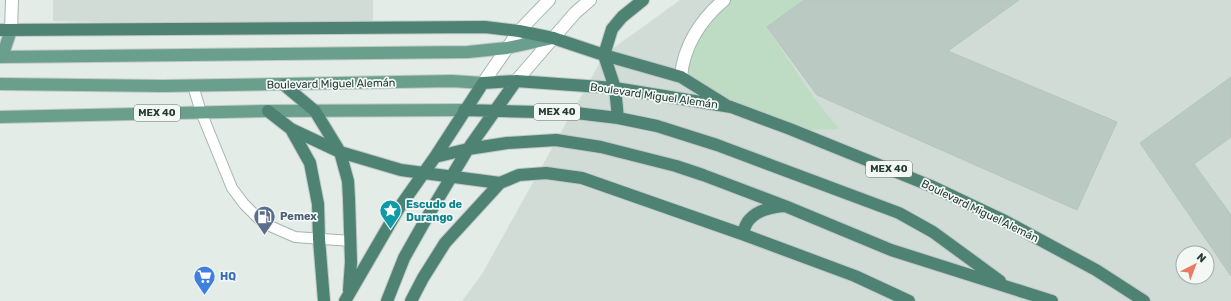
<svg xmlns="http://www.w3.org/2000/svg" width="1231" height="301" font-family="Rubik,sans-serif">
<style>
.built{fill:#d1dcd6;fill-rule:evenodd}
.green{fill:#bddcc3}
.building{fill:#bbc9c3;stroke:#b5c5be}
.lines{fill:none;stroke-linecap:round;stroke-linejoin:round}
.service-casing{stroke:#a6b4ae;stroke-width:12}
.minor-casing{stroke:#a6b4ae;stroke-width:14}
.secondary-casing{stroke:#a2b7ae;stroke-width:14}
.primary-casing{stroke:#c1c8c6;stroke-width:14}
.trunk-casing{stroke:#c1c8c6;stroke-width:14}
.service{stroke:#fff;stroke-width:10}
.minor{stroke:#fff;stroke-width:12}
.secondary{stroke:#fff;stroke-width:12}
.primary{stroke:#6a9f8e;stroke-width:12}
.trunk{stroke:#4e8373;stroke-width:12}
.labels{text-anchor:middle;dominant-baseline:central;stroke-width:3.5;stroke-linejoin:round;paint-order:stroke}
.shield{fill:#f3f8f5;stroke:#61746e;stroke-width:1}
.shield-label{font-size:10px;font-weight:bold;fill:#233c34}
.street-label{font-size:11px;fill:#233c34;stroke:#f3f8f5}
.culture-label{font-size:11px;font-weight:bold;fill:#0d838f;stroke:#f3f8f5;text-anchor:start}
.service-label{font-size:11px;font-weight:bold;fill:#4e5e75;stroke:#f3f8f5;text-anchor:start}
.shop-label{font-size:11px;font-weight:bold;fill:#366cbe;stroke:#f3f8f5;text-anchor:start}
</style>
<rect width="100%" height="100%" fill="#e3ece7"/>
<path class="built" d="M53 0H373V28L53 21Z
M680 0H1231V301H462L482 274 604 55ZM1183 253H1207V277H1183Z"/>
<path class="green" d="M727 0H803L767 28 814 98 839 129 802 130 732 104 686 76 694 41Z"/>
<path class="building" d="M804 0H1019L948 51 1117 122 1077 210 817 95 767 27Z
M1231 77V137L1194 164 1231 215V276L1140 143Z"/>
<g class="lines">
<defs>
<path id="service" d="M193 86 201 112 232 188 244 204 263 223 295 237 351 241"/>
<path id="minor" d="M11 30 12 0"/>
<path id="secondary" d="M681 77C683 47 701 19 724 0
M516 81 575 13 590 0
M483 83 519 31 549 0"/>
<path id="primary" d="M0 57 468 52 507 48 553 38
M2 57 11 30
M0 84 163 86 452 81 483 83
M0 117 268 111 464 110"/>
<path id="trunk" d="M0 30 485 27 519 31 553 38 604 55 681 77 726 105
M284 85 315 111 340 152 348 181 349 199 351 262 349 290
M464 110 576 113 618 118 657 126 717 145 899 213 933 232 1000 281
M268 111 291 129 340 152 401 170 500 183
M618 118 615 88 604 55 612 29 622 17 643 0
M291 129 310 163 318 204 319 239 324 301
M435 157 468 149 507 143 556 140 601 147 676 166 703 175 785 206 891 250 1052 301
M742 234C744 230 746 223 749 220 757 210 772 207 784 206
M345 301 399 208 435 157 483 83 516 81 615 88 731 107 790 129 931 186 1005 221 1096 270 1144 301
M387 301 404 258 426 219 468 149 516 81
M411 301 423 278 445 243 500 183 519 175 546 173 582 178 742 234 855 276 909 301"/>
</defs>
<use href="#service" class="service-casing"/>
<use href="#minor" class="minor-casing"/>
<use href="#secondary" class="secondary-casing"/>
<use href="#primary" class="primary-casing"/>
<use href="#trunk" class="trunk-casing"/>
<use href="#service" class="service"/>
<use href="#minor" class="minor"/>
<use href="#secondary" class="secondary"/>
<use href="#primary" class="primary"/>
<use href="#trunk" class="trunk"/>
</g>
<defs>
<symbol id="sight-pin" viewBox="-11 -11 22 30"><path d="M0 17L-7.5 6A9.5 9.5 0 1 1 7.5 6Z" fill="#0f9aa8" stroke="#f3f8f5"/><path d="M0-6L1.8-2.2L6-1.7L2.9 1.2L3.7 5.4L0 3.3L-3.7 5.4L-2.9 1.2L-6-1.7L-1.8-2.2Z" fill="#fff"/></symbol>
<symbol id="fuel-pin" viewBox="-11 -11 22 30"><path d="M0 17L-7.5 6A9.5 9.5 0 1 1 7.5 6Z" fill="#5c6f8a" stroke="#f3f8f5"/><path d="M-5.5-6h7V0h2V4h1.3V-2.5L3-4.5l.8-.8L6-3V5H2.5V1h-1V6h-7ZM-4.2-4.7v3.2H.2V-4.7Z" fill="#fff"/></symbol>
<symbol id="supermarket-pin" viewBox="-11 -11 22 30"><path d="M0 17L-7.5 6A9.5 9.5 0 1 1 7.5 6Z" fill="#3f7fe0" stroke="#f3f8f5"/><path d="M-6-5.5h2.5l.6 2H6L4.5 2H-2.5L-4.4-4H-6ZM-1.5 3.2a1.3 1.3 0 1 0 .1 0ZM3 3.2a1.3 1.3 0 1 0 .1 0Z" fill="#fff"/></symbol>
</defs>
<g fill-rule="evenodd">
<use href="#sight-pin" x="378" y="198" width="25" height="34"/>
<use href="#fuel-pin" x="252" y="204" width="25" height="34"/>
<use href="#supermarket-pin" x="192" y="264" width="25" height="34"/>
</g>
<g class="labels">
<g class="shield">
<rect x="534" y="104" width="46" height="16" rx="3"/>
<rect x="134" y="105" width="46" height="16" rx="3"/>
<rect x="866" y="161" width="46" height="16" rx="3"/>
</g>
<g class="shield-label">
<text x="557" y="112">MEX 40</text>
<text x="157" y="113">MEX 40</text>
<text x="889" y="169">MEX 40</text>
</g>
<g class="street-label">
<text transform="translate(331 84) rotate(-1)">Boulevard Miguel Alemán</text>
<text transform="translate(654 96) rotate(8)">Boulevard Miguel Alemán</text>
<text transform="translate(980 211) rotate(26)">Boulevard Miguel Alemán</text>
</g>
<g class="culture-label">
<text x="406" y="204">Escudo de<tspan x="406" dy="13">Durango</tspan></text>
</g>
<g class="service-label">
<text x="280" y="216">Pemex</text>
</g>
<g class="shop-label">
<text x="220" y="276">HQ</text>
</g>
</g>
<g transform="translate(1195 265) rotate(42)"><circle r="19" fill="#f3f8f5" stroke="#a0ada8"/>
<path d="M0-3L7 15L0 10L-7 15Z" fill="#ea7a63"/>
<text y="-6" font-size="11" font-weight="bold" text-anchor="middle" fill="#233c34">N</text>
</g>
</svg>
